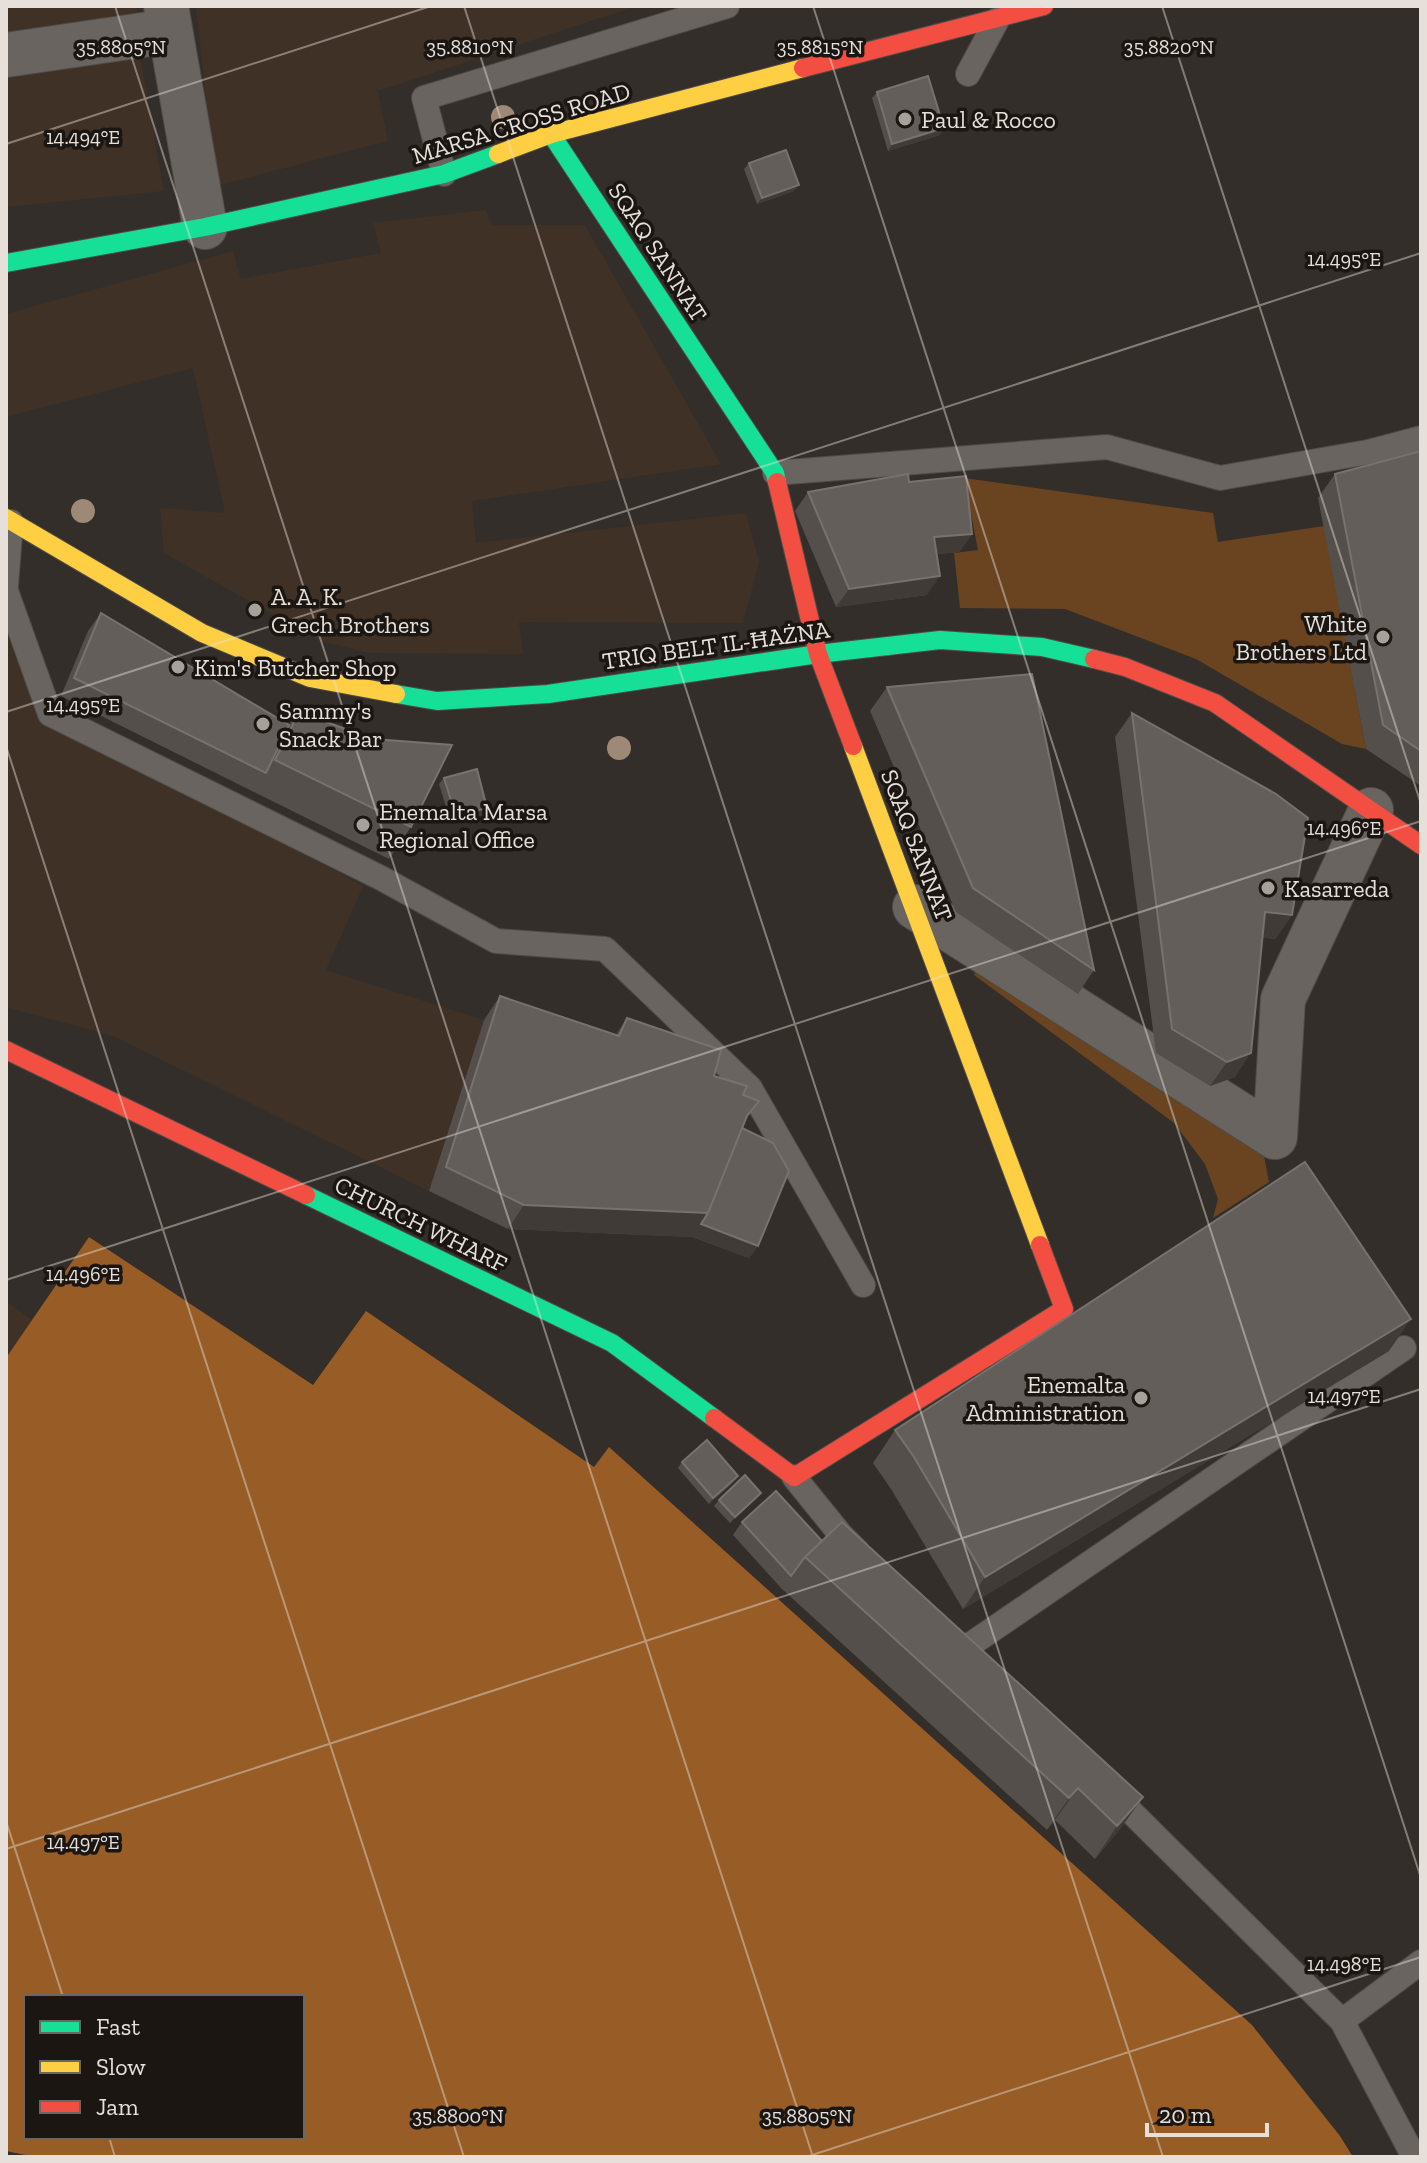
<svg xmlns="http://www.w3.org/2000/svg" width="1427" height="2163" font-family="'Zilla Slab',serif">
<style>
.built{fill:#403126}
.green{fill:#6a4320}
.water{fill:#985c26;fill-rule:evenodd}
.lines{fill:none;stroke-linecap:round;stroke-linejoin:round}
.lane-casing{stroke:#4f4b47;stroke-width:26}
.street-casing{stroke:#4f4b47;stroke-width:46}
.fast-casing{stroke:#4f4b47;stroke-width:20}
.slow-casing{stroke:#4f4b47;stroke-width:20}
.jam-casing{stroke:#4f4b47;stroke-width:20}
.lane{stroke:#696460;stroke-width:24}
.street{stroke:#696460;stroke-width:44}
.fast{stroke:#16e098;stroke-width:18}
.slow{stroke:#ffcf43;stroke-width:18}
.jam{stroke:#f24e42;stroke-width:18}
.tree{fill:#9e8876}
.wall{fill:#544f4b}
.shaded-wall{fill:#403b37}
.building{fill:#645e5a;stroke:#78726e;stroke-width:2}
.ticks{fill:none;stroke:#e6dfda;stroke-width:2;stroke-opacity:0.45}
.poi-dot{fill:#a7a19c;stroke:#1b1612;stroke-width:3}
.labels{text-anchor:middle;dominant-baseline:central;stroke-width:7;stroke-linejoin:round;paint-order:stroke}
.poi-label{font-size:24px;fill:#e6dfda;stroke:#1b1612;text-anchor:start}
.street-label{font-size:24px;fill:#e6dfda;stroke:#1b1612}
.ticks-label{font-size:20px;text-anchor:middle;fill:#e6dfda;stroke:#1b1612;stroke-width:7;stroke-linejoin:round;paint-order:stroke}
</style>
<rect width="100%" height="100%" fill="#332e29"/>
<path class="built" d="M6 6H137L138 15 6 35Z
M196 6H637L378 91 388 141 216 186Z
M140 56 164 191 6 207V75Z
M486 210 492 225H585L721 464 472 501 476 543 746 513 759 562 743 623 519 622 523 654 369 653 320 641 164 553 160 508 225 513 193 368 6 417V314L233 251 241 279 381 253 373 223Z
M6 632 36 711 363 886 326 970 484 1020 429 1191 113 1036 6 1007Z
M6 1301 32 1320 6 1358Z"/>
<path class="green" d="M964 478 1213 513 1218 542 1324 526 1366 749 1342 744 1196 659 1065 609 960 608 954 553 978 550Z
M982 958 1262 1145 1269 1182 1213 1218 1218 1199 1205 1164 1174 1123 974 975Z"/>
<path class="water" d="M89 1237 313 1385 366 1311 594 1467 609 1447 1252 2025 1340 2136 1353 2157H35L6 2151V1358ZM26 1997H302V2137H26Z"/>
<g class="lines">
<defs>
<path id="lane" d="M968 74 997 20
M444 174 424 98 727 6
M775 473 1107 447 1220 478 1368 452 1421 438
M6 585 11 522
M6 591 50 714 381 878 496 941 605 949 750 1088 863 1285
M794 1477 841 1535 857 1551
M967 1647 1404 1348
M1110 1791 1342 2021 1414 2157
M1342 2021 1421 1962"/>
<path id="street" d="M166 6 205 227
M6 55 170 31
M915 907 1275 1137 1283 999 1371 810"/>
<path id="fast" d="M551 134 775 473 777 482
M6 263 205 227 444 174 498 154
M396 694 437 701 548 694 818 654 940 640 1042 647 1094 659
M306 1195 612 1343 714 1418"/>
<path id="slow" d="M498 154 551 134 803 68
M6 518 202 633 310 678 396 694
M853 746 1040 1245"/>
<path id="jam" d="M803 68 1044 6
M777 482 818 654 853 746
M1094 659 1125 667 1215 703 1421 845
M6 1050 306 1195
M714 1418 794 1477 1064 1309 1040 1245"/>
</defs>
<use href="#lane" class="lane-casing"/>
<use href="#street" class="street-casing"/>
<use href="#fast" class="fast-casing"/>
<use href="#slow" class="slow-casing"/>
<use href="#jam" class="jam-casing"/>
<use href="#lane" class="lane"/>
<use href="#street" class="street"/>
<use href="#fast" class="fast"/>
<use href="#slow" class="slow"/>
<use href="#jam" class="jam"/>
</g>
<g class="tree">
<circle cx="503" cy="117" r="12"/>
<circle cx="83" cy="511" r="12"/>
<circle cx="619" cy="748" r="12"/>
</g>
<path class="wall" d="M877 92 940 135 888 151 872 98Z
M749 163 794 191 757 204 744 169Z
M1421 451V786L1366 749 1318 498 1335 474Z
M909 482 972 534 959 552 937 554 927 595 836 607 795 511 808 492Z
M101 613 289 725 299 712 411 827 389 859 61 696 88 631Z
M887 687 1094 970 1078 994 956 912 870 711Z
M1132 713 1292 915 1275 939 1263 937 1235 1077 1210 1086 1156 1053 1115 737Z
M444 778 483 815 451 823 439 784Z
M500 996 616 1035 627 1018 743 1095 746 1120 742 1128 758 1246 749 1258 692 1237 508 1229 429 1191 484 1020Z
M1389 1351 963 1609 891 1489 873 1463 895 1430Z
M682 1462 733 1483 709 1504 678 1468Z
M756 1499 730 1523 714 1506 719 1500Z
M742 1522 822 1541 1143 1797 1120 1829 1095 1859 1055 1820 1047 1830 782 1589 733 1535Z"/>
<path class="shaded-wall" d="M944 128 940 135 888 151 892 144Z
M799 185 794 191 757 204 762 198Z
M972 534 959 552 922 556 934 537Z
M940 576 927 595 836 607 849 589Z
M487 808 483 815 451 823 456 816Z
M1265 912 1292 915 1275 939 1249 935Z
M1251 1053 1235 1077 1210 1086 1227 1062Z
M524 1205 708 1213 758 1246 749 1258 692 1237 508 1229Z
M1411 1319 1389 1351 963 1609 985 1577Z
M738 1476 733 1483 709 1504 713 1498Z
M761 1493 756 1499 730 1523 735 1517Z
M1078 1788 1055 1820 1047 1830 1069 1798Z
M1143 1797 1120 1829 1095 1859 1117 1826Z"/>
<path class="building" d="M928 76 944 128 892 144 877 92Z
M786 150 799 185 762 198 749 163Z
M1421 451V751L1383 725 1335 474Z
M908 474 909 482 966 476 972 534 934 537 940 576 849 589 808 492Z
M101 613 289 725 266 773 74 678Z
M1032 674 1094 970 973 888 887 687Z
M299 712 373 739 452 745 411 827 275 760Z
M1132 713 1276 794 1308 818 1292 915 1265 912 1251 1053 1227 1062 1172 1029Z
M477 769 487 808 456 816 444 778Z
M500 996 619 1036 627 1018 721 1050 714 1076 747 1086 743 1095 759 1101 747 1116 708 1213 524 1205 446 1167Z
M742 1128 773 1143 789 1171 758 1246 701 1224 708 1213Z
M1305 1162 1411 1319 985 1577 914 1457 895 1430Z
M707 1440 738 1476 713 1498 682 1462Z
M745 1475 761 1493 735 1517 719 1500Z
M776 1491 822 1541 805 1557 791 1576 742 1522Z
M842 1522 1143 1797 1117 1826 1078 1788 1069 1798 805 1557Z"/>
<path class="ticks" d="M115 6 813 2157M464 6 1163 2157M813 6 1421 1878M1162 6 1421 804M6 144 431 6M6 712 1421 253M6 746 464 2157M6 1280 1421 821M6 1821 63 1997M6 1849 1421 1389M109 2137 115 2157M806 2157 1421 1957"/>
<g class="poi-dot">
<circle cx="905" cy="119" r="8"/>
<circle cx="255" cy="610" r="8"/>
<circle cx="1383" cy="637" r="8"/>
<circle cx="178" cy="667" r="8"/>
<circle cx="263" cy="724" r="8"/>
<circle cx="363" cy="825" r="8"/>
<circle cx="1268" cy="888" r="8"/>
<circle cx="1141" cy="1398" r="8"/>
</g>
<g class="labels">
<g class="poi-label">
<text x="921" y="119">Paul &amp; Rocco</text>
<text x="271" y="596">A. A. K.<tspan x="271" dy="28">Grech Brothers</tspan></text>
<text x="1367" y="623" text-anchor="end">White<tspan x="1367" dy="28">Brothers Ltd</tspan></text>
<text x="194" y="667">Kim's Butcher Shop</text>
<text x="279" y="710">Sammy's<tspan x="279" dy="28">Snack Bar</tspan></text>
<text x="379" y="811">Enemalta Marsa<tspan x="379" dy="28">Regional Office</tspan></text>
<text x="1284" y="888">Kasarreda</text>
<text x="1125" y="1384" text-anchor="end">Enemalta<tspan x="1125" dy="28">Administration</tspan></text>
</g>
<g class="street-label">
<text transform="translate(521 123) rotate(-17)">MARSA CROSS ROAD</text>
<text transform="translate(658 252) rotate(57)">SQAQ SANNAT</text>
<text transform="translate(716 645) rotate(-8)">TRIQ BELT IL-ĦAŻNA</text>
<text transform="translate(917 845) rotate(69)">SQAQ SANNAT</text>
<text transform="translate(421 1224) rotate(26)">CHURCH WHARF</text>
</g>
</g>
<g class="ticks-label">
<text x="121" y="54">35.8805°N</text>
<text x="470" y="54">35.8810°N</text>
<text x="820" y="54">35.8815°N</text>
<text x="1169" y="54">35.8820°N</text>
<text x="83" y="144">14.494°E</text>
<text x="1344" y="266">14.495°E</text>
<text x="83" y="712">14.495°E</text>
<text x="1344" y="835">14.496°E</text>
<text x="83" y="1281">14.496°E</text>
<text x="1344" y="1403">14.497°E</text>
<text x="83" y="1849">14.497°E</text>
<text x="1344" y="1971">14.498°E</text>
<text x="458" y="2123">35.8800°N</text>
<text x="807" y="2123">35.8805°N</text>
</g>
<rect width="1427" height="2163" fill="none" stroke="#e6dfda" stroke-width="16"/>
<rect x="24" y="1995" width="280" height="144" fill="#1b1612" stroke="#6c6662" stroke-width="2"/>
<rect x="40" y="2021" width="40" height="12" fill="#16e098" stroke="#6c6662" stroke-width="2"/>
<text x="96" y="2035" font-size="24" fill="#e6dfda">Fast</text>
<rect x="40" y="2061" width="40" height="12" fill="#ffcf43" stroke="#6c6662" stroke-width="2"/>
<text x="96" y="2075" font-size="24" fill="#e6dfda">Slow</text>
<rect x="40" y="2101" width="40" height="12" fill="#f24e42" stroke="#6c6662" stroke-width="2"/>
<text x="96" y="2115" font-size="24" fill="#e6dfda">Jam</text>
<path d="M1147 2123v12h120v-12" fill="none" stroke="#e6dfda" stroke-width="4"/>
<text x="1159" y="2123" font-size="24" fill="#e6dfda" stroke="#1b1612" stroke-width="6" paint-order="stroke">20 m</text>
</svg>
